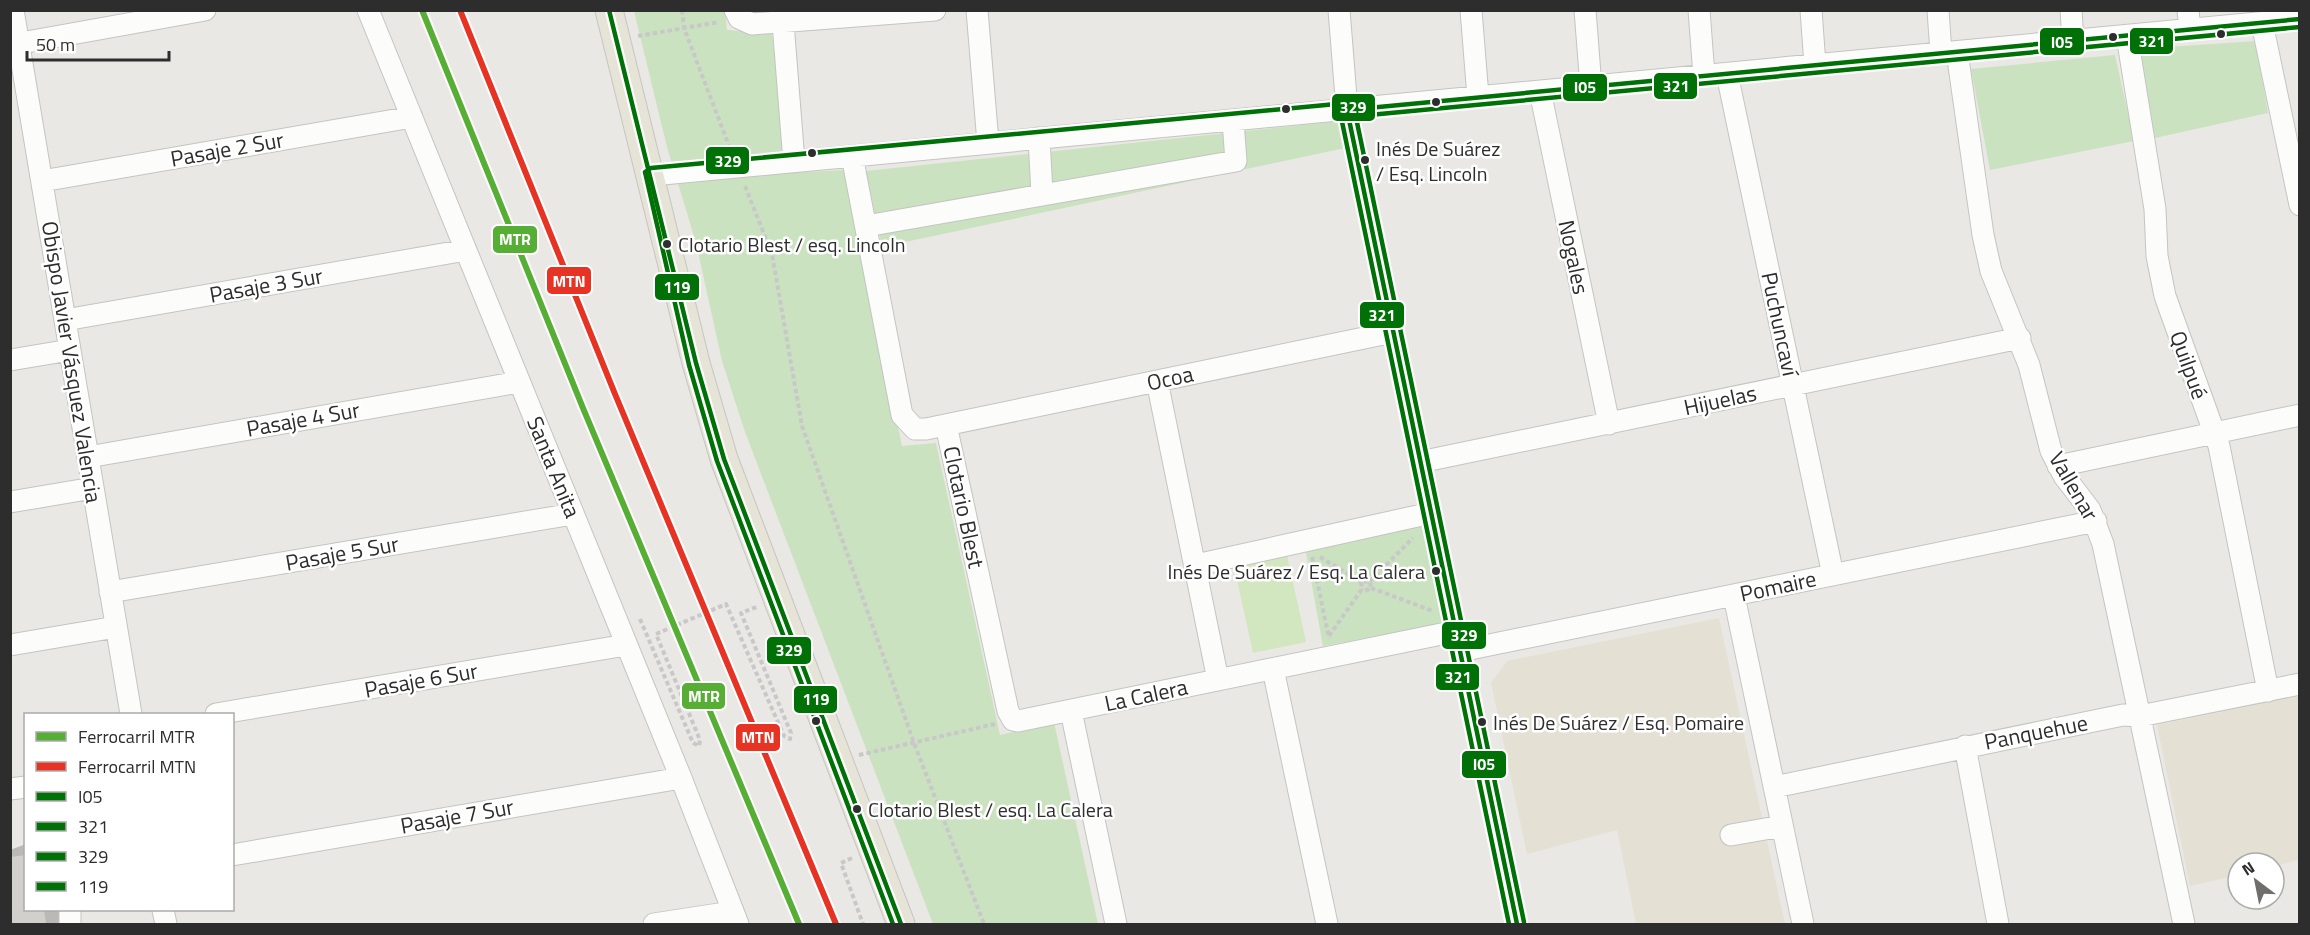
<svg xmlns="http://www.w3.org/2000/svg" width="2310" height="935" font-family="'Titillium Web',sans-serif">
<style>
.education{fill:#e4e0d3}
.green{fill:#cae2c0}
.pitch{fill:#d2e6bf}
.shadow{fill:#0003}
.building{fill:#d2d0cd}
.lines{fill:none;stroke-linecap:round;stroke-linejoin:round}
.minor-casing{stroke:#c4c4c3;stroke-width:23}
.major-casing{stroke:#c6c5c3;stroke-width:29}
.path{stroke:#c8c8c8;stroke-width:4;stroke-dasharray:4.5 3;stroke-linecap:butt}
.minor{stroke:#fcfcfb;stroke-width:21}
.major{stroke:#e6e4d7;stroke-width:27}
.bus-1-casing{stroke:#fff;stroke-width:9}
.bus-2-casing{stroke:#fff;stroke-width:9}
.bus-3-casing{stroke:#fff;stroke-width:9}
.bus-4-casing{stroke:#fff;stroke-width:9}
.bus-1{stroke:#007106;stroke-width:4.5}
.bus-2{stroke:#007106;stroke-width:4.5}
.bus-3{stroke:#007106;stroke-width:4.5}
.bus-4{stroke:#007106;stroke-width:4.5}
.rail-1-casing{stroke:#fff;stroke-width:10}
.rail-2-casing{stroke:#fff;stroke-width:10}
.rail-1{stroke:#56ae35;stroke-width:6}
.rail-2{stroke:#e63323;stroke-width:6}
.bus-dot{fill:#2d2d2d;stroke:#fff;stroke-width:2}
.labels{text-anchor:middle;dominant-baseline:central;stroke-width:5;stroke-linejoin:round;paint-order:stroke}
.bus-label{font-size:20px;fill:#2d2d2d;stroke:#fff;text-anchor:start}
.street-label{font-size:22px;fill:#2d2d2d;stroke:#fff}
.line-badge{stroke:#fff;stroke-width:2}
.badge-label{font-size:16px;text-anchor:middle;font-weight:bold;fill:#fff}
</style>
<rect width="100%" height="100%" fill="#eae8e4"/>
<path class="education" d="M1719 618 1785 924H1636L1617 830 1527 854 1491 683 1507 661Z
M2299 696V860L2274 866V863H2238V875L2190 886 2157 725Z"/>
<path class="green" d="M634 11H725L727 30 772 33 788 173 844 170 902 446 936 443 1000 735 1054 722 1098 924H933L745 432 722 361 696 243 667 147Z
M2256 41 2268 113 2155 138 2139 49Z
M2115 55 2134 141 1990 170 1971 69Z
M1340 121 1345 148 882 247 866 171Z
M1427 524 1445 623 1323 646 1305 547Z"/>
<path class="pitch" d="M1287 555 1306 642 1253 653 1234 566Z"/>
<path class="shadow" d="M26 844V910H59L62 924H10V850Z"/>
<path class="building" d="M26 855V910H44L46 924H10V857Z"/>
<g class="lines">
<defs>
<path id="minor" d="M13 10 131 714
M368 10 681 778 738 924
M735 10 739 18 752 24 935 10
M977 10 988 143
M1339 10 1347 110 1517 924
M1471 10 1478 97
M1585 10 1591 87
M1699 10 1704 76
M1811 10 1815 65
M1938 10 1941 53
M2071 10 2073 41
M2188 10 2190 30
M783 23 794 162
M2262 23 2300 205
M2127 36 2155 209 2157 256 2165 296 2219 446 2268 691
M10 45 205 10
M1957 52 1983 235 1991 271 2029 365 2051 451 2064 476 2090 510 2103 544 2184 924
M1727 74 1833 575
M1540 91 1609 424
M1039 138 1042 194
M852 156 902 415 915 429H926L1393 332
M652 175 2300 19
M42 181 412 117
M866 226 1236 161 1233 121
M65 320 466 250
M10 360 70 350
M1157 381 1218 680
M946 425 1008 711 1013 720 1018 721 1456 631
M88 457 519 382
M1420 462 2020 338
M2058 466 2300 415
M10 502 93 488
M1196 565 1431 513
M110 592 573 514
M1734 596 1803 924
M10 645 116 627
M1460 651 2096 521
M1273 669 1327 924
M1071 711 1116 924
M216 714 626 645
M1965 746 1998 924
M1774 787 2123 715 2140 716 2300 684
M10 789 26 787
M1731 835 1782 826
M232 855 681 778
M70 910V924
M163 910 166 924
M654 924 732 912"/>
<path id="major" d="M609 10 696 363 724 459 901 924"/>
</defs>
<use href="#minor" class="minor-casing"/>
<use href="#major" class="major-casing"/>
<path class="path" d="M682 10 684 28 731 151
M638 36 719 22
M745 186 772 254 802 426 914 743 984 924
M1312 557 1329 638
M1320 557 1361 582
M1370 581 1413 538
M1371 588 1433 611
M640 619 693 743 699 746 700 740 656 634 726 604 784 736 790 739 791 733 741 613 759 606
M1329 636 1362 589 1361 582 1370 581 1371 588 1365 591 1362 589
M859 755 995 724
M852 858 841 863 863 924"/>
<use href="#minor" class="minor"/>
<use href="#major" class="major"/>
<defs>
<path id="bus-1" d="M1347 110 2300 19
M1347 110 1517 924"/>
<path id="bus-2" d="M1340 112 1509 924
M1348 117 2300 27"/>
<path id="bus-3" d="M893 924 717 461 689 365 645 172 651 168 1347 103 1354 108 1524 922"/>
<path id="bus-4" d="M609 10 696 363 724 459 901 924"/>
</defs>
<use href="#bus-1" class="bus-1-casing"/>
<use href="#bus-2" class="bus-2-casing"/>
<use href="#bus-3" class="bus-3-casing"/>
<use href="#bus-4" class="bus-4-casing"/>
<use href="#bus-1" class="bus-1"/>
<use href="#bus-2" class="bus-2"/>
<use href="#bus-3" class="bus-3"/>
<use href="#bus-4" class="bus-4"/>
<defs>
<path id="rail-1" d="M422 10 583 408 799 924"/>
<path id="rail-2" d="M460 10 615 394 836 924"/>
</defs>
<use href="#rail-1" class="rail-1-casing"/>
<use href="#rail-2" class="rail-2-casing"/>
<use href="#rail-1" class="rail-1"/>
<use href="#rail-2" class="rail-2"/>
</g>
<g class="bus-dot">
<circle cx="2221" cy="34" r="5"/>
<circle cx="2113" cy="37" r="5"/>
<circle cx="1436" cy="102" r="5"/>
<circle cx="1286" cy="109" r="5"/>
<circle cx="812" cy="153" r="5"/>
<circle cx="1365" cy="160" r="5"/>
<circle cx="667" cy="244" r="5"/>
<circle cx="1436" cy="571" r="5"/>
<circle cx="816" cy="721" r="5"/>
<circle cx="1482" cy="722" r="5"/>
<circle cx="857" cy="809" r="5"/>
</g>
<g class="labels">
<g class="bus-label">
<text x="1376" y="148">Inés De Suárez<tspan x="1376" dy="25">/ Esq. Lincoln</tspan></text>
<text x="678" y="244">Clotario Blest / esq. Lincoln</text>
<text x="1425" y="571" text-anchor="end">Inés De Suárez / Esq. La Calera</text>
<text x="1493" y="722">Inés De Suárez / Esq. Pomaire</text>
<text x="868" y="809">Clotario Blest / esq. La Calera</text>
</g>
<g class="street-label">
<text transform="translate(227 149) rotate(-10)">Pasaje 2 Sur</text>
<text transform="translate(1574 257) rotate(78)">Nogales</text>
<text transform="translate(266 285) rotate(-10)">Pasaje 3 Sur</text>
<text transform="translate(1780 324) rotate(78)">Puchuncaví</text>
<text transform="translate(72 362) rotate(81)">Obispo Javier Vásquez Valencia</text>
<text transform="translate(2189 365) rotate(70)">Quilpué</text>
<text transform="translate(1170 378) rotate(-12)">Ocoa</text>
<text transform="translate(1720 400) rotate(-12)">Hijuelas</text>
<text transform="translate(303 419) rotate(-10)">Pasaje 4 Sur</text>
<text transform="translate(554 467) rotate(68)">Santa Anita</text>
<text transform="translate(2074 486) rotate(60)">Vallenar</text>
<text transform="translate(964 507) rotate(78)">Clotario Blest</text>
<text transform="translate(342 553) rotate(-10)">Pasaje 5 Sur</text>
<text transform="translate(1778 586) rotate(-12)">Pomaire</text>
<text transform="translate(421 680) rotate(-10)">Pasaje 6 Sur</text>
<text transform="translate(1146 695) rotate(-12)">La Calera</text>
<text transform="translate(2036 732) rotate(-11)">Panquehue</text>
<text transform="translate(457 816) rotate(-10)">Pasaje 7 Sur</text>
</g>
</g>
<g class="line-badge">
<rect x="2129" y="27" width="45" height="28" rx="6" fill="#007106"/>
<rect x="2039" y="27" width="46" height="29" rx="6" fill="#007106"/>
<rect x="1653" y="72" width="45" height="28" rx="6" fill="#007106"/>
<rect x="1562" y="73" width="46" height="29" rx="6" fill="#007106"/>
<rect x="1331" y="93" width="45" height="29" rx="6" fill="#007106"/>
<rect x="705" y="146" width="45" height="29" rx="6" fill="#007106"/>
<rect x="492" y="225" width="46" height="29" rx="6" fill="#56ae35"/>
<rect x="546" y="266" width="46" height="29" rx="6" fill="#e63323"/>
<rect x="654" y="273" width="46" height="28" rx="6" fill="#007106"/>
<rect x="1359" y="301" width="46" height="28" rx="6" fill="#007106"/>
<rect x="1441" y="621" width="46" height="29" rx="6" fill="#007106"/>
<rect x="766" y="636" width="46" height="29" rx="6" fill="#007106"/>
<rect x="1435" y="663" width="45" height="28" rx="6" fill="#007106"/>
<rect x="681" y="682" width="45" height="28" rx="6" fill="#56ae35"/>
<rect x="793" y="685" width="45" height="29" rx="6" fill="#007106"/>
<rect x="735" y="723" width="46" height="29" rx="6" fill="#e63323"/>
<rect x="1461" y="750" width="46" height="29" rx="6" fill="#007106"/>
</g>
<g class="badge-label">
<text x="2152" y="47">321</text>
<text x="2062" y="48">I05</text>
<text x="1676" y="92">321</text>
<text x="1585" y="93">I05</text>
<text x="1353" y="113">329</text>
<text x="728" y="167">329</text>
<text x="515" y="245">MTR</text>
<text x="569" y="287">MTN</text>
<text x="677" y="293">119</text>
<text x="1382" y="321">321</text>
<text x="1464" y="641">329</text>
<text x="789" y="656">329</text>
<text x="1458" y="683">321</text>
<text x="704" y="702">MTR</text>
<text x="816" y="705">119</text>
<text x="758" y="743">MTN</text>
<text x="1484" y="770">I05</text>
</g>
<rect width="2310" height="935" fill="none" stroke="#2d2d2d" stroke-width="24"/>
<rect x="24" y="713" width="210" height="198" fill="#ffffff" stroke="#ababab" stroke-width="1.5"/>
<rect x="36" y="732" width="30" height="9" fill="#56ae35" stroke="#ababab" stroke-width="1.5"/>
<text x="78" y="743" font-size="18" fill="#2d2d2d">Ferrocarril MTR</text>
<rect x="36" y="762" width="30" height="9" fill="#e63323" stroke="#ababab" stroke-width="1.5"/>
<text x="78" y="773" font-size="18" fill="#2d2d2d">Ferrocarril MTN</text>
<rect x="36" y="792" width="30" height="9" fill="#007106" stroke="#ababab" stroke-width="1.5"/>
<text x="78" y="803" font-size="18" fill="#2d2d2d">I05</text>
<rect x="36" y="822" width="30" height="9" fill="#007106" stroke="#ababab" stroke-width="1.5"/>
<text x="78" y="833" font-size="18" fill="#2d2d2d">321</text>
<rect x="36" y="852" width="30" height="9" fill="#007106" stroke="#ababab" stroke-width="1.5"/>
<text x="78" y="863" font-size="18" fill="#2d2d2d">329</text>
<rect x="36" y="882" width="30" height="9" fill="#007106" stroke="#ababab" stroke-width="1.5"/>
<text x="78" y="893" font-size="18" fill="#2d2d2d">119</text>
<g transform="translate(2256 881) rotate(328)"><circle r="28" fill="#ffffff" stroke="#ababab" stroke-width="1.5"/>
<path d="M0-4.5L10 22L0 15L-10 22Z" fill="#6f6e6d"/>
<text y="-9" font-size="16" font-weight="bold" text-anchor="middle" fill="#2d2d2d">N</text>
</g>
<path d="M27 51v9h142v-9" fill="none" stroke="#2d2d2d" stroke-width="3"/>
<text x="36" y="51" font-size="18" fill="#2d2d2d" stroke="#ffffff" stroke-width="4.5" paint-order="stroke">50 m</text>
</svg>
